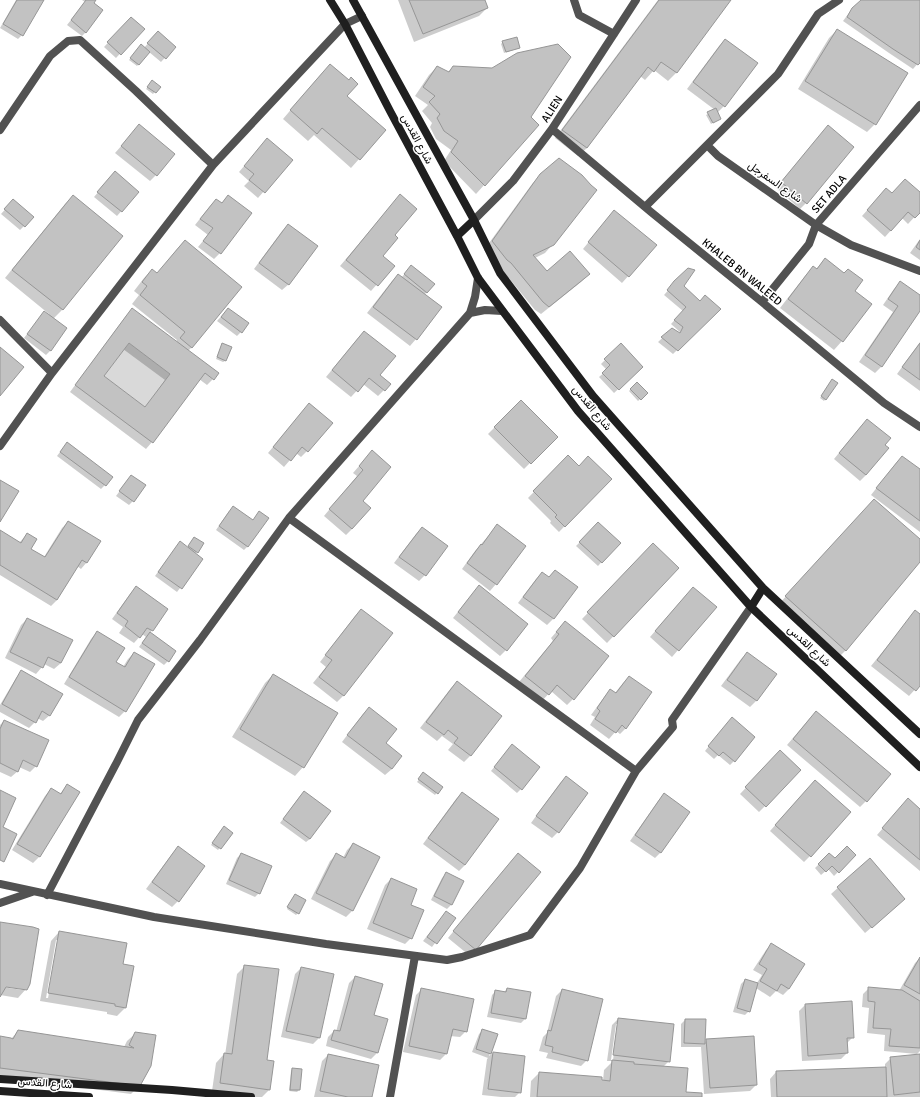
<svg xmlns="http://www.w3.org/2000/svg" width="920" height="1097" font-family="Signika,Vazirmatn,sans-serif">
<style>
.green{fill:#d9d9d9}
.shadow{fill:#0003;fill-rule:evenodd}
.building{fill:#c2c2c2;stroke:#969696;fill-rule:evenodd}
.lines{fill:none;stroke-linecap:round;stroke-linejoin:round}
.minor{stroke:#525252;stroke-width:8}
.secondary{stroke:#1f1f1f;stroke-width:8}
.labels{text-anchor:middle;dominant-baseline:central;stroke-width:3;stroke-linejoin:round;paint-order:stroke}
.street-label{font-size:11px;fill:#000;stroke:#fff}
</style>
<rect width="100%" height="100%" fill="#fff"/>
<path class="green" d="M129 343 170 374 145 407 104 376Z"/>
<path class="shadow" d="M16 0H43L22 35 18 39 0 28Z
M82 0H95L93 3 86 32 82 36 67 25 85 2Z
M398 0H484L487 8 479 16 414 42Z
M658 0H730L676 73 668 81 654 70 645 80 640 76 587 148 578 156 555 138Z
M862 0H920V61L913 69 889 53 843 21 849 13Z
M131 18 143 29 116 58 104 47Z
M837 30 875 124 867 132 798 89 829 38Z
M154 36 175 47 161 62 149 52 137 66 129 60 139 47 144 48Z
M725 40 757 64 724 106 717 113 718 120 711 124 706 115 715 110 687 89 719 46Z
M503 42 519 48 517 49 504 53 501 44Z
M437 67 447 73 453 67 530 117 538 125 476 194 444 161 451 150 436 139 430 127 432 123 422 111 428 105 415 96 429 75Z
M322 73 345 96 385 130 351 168 314 135 308 141 283 119Z
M151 83 159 87 153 94 146 89Z
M139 126 156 175 150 181 115 153Z
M822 133 806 203 800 209 776 188Z
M261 146 291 160 258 198 244 186 249 181 239 172Z
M540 175 553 244 545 253 535 258 547 273 589 274 581 282 541 314 535 310 503 271 499 268 484 250 532 184Z
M111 177 138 192 117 216 94 197Z
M905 180 920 193V211L908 224 902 218 885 237 862 216 886 189 892 194Z
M400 195 394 235 382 256 393 266 371 291 340 266Z
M73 196 122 236 62 310 53 319 66 328 50 351 46 355 24 338 44 312 48 315 49 314 5 278 65 204Z
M228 196 220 253 214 259 198 247 208 235 195 225 210 206 216 200 221 204Z
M10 204 33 217 20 230 1 214Z
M608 218 656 245 622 283 583 249Z
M288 225 289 284 282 290 254 269 282 231Z
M920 239V260L910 253Z
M185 241 192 347 188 351 213 379 207 385 199 379 152 442 146 449 70 392 126 316 176 342 177 340 132 304 139 295 134 291 144 278 152 270 157 274 177 249ZM123 349 165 380 145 408 102 376Z
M825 259 853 291 842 341 834 350 780 308 805 276 813 268 816 269Z
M407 271 427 292 424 295 416 339 410 346 367 313 392 281 398 275 401 278Z
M900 283 920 296V309L881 367 875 373 859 362 893 312 883 305 894 289Z
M683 286 700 302 719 309 673 354 658 342 672 329 680 334 681 333 671 324 683 311 664 295 671 287Z
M228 309 241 332 237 336 217 321Z
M358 338 379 375 384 390 378 396 363 384 351 397 326 377Z
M920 342V391L897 374Z
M621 344 642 367 614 393 599 377 607 370 601 364Z
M221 346 231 348 225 361 223 362 216 359Z
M831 382 837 383 824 401 820 398Z
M637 383 647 393 638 401 629 391Z
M521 401 556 437 524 469 488 434Z
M303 411 307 451 301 457 296 453 284 467 268 453Z
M861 426 866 475 860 481 834 459Z
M63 448 111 477 105 485 101 489 57 456Z
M568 457 578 468 610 479 559 532 550 523 551 521 528 498Z
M902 457 920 470V532L871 495 896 463Z
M366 458 361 501 352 529 346 535 324 516 357 476 353 473Z
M128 480 133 501 129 505 116 496Z
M866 508 920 540V560L845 651 837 659 778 605Z
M229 511 248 546 244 550 216 530Z
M68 522 87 562 81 569 77 566 57 600 51 606 0 575V531L19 543 27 534 30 549 44 557 62 528Z
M598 524 619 543 598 566 576 546Z
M497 526 496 584 490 591 462 569 475 551Z
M422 528 446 546 425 575 419 581 394 563 416 534Z
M193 540 197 552 195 554 202 559 177 592 155 576 176 547 187 548Z
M647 551 678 568 607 643 582 619Z
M555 571 577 587 553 619 547 625 518 603 536 579 542 573 548 578Z
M136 588 167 610 150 633 168 661 164 665 139 647 146 637 142 634 134 643 119 633 123 627 112 619 130 594Z
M473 593 506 650 500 656 453 618Z
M687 594 715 607 672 657 650 637Z
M361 610 391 633 343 696 337 702 313 683 326 667 320 662 355 616Z
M920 615V684L909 696 871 666 910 618Z
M27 619 61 663 54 669 44 664 42 667 36 674 5 658 21 625Z
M565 622 573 699 567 705 551 691 542 701 519 682 553 641 551 638Z
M97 632 115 663 123 667 128 659 134 653 125 711 119 717 64 684 91 639Z
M747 653 776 674 756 701 750 707 721 686 741 659Z
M22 671 50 715 43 721 37 718 35 722 29 728 0 712V705L16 678Z
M273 675 303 767 295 776 232 737 265 683Z
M629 677 626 728 620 734 616 731 609 739 590 725 595 717 591 715 605 696 611 690 615 693 623 683Z
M457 682 501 716 470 756 464 762 448 750 453 744 442 736 437 741 420 728 451 688Z
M369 708 385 743 392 769 385 775 342 742 363 714Z
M810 718 866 801 860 807 787 745Z
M4 721 36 766 30 772 19 767 18 771 11 777 0 772V725Z
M728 722 734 761 730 765 718 755 714 759 705 751Z
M509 749 521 789 517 793 491 771Z
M774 758 765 806 759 812 740 794Z
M422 775 441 787 435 795 417 782Z
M566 777 587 793 558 832 552 838 531 823 560 783Z
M67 785 79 792 39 857 33 863 12 850 45 796 51 789 59 795Z
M809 787 810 856 804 862 770 831Z
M462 793 465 865 459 871 423 844 456 799Z
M664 795 661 852 655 858 630 841 658 801Z
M300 796 310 839 306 842 280 823Z
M908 799 920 809V871L877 835Z
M223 829 232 833 218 850 211 845Z
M353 844 379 857 352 911 346 917 311 899 330 861 336 855 343 858 347 850Z
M178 848 204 866 178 901 172 907 146 889 172 854Z
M241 854 259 893 255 897 226 884 237 858Z
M829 854 835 860 855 855 834 876 828 869 821 875 815 868Z
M870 859 898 905 865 933 831 894Z
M512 860 540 872 470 956 448 938Z
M446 874 463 882 451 905 447 909 431 900 442 878Z
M391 879 409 905 411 938 405 944 367 929 385 885Z
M294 897 298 913 296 915 287 909Z
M446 912 454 918 432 947 423 941Z
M0 923 26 989 18 998 0 995ZM1 985 23 988V990L1 987Z
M59 932 122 965 125 1008 117 1016 107 1014V1012L40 1001 51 941ZM56 940H59L48 998H46Z
M772 944 789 989 783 995 776 991 770 997 756 988 749 1011 745 1015 733 1012 741 984 745 980 757 983 762 975 753 970 766 950Z
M920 958V1051L917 1054 884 1051 885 1035 867 1033 869 1008 862 1007 863 994 869 988 899 991 915 963Z
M245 966 265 1061 273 1062 269 1090 262 1097H253L212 1091 216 1063 224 1054 225 1055 237 974Z
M301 968 319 1038 313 1044 281 1037 295 974Z
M355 977 373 1016 378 1052 371 1059 326 1046 328 1037 334 1031 336 1032 349 983Z
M422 989 466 1031 460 1037 450 1036 446 1054 440 1060 403 1052 416 995Z
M507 989 530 993 525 1019 521 1023 487 1017 492 995 496 991 503 993Z
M562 990 587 1060 581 1066 546 1058 548 1053 539 1051 543 1037 547 1033 556 996Z
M851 1002 853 1037 847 1043V1053L841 1059 802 1061 799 1011 805 1005Z
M618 1019 673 1025 669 1061 663 1067 685 1093 701 1097H530L531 1081 539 1073 603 1081 604 1070 613 1061H607L612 1025ZM616 1024H618L613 1060H611Z
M685 1020 704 1043 707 1040 756 1085 750 1091 704 1094 701 1047H681V1024Z
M483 1030 497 1034 489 1056 493 1053 524 1056 520 1092 515 1097H501L482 1095 487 1059 488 1058 472 1052 479 1034Z
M18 1031 124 1047 127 1041 136 1033 139 1086 131 1094 0 1077V1037L11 1039Z
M328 1055 371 1097H314L322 1061Z
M920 1055V1097H771L770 1079 776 1072 885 1068V1064L891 1058Z
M292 1069 301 1070 299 1090 297 1092 289 1091 291 1071Z"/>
<path class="building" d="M17 0H44L23 36 3 24Z
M86 0H96L94 3 103 10 86 33 71 20Z
M409 0H485L488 8 423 34Z
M659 0H731L677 73 661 62 654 72 648 67 587 148 562 130Z
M861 0H920V63L918 65 893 49 847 17 852 8Z
M131 17 145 29 121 55 107 42Z
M837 29 908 73 876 125 805 81Z
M158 31 176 47 166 59 147 43Z
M517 37 520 48 506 52 502 41Z
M725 39 758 63 725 107 693 82Z
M141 44 150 52 139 65 130 58Z
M558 44 571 57 531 117 539 125 485 186 451 152 458 141 444 131 437 118 440 114 429 102 435 96 423 87 437 66 449 72 453 66 492 68 517 53Z
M330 64 349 80 351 77 358 84 347 96 386 130 360 160 322 128 317 134 290 110Z
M152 80 161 87 156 93 147 87Z
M716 108 721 119 713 123 707 112Z
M139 124 175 154 157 176 121 146Z
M828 125 854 147 807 204 781 182Z
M267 138 293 160 265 193 249 180 254 174 244 166Z
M559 158 582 175 591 185 597 190 554 245 533 255 547 271 570 251 590 274 549 307 543 302 511 263 507 260 492 241 540 174Z
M115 171 139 192 122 212 97 192Z
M905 179 920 192V213L915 218 908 212 891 231 867 210 886 188 892 193Z
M400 194 417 209 395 235 398 238 383 256 395 266 378 286 346 260Z
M73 195 123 236 63 310 12 270Z
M228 195 252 213 221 254 203 241 213 228 200 219 216 199 222 203Z
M13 199 34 217 25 227 4 209Z
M614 210 657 245 629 277 588 242Z
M288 224 318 246 289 285 259 263Z
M185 240 242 287 192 348 180 338 185 332 140 295 147 286 142 282 152 269 157 273Z
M920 240V250L916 247Z
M825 258 844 273 848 269 863 280 855 291 872 304 843 342 788 299 813 266 817 269Z
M411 265 435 284 427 293 404 274Z
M688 268 695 270 684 286 700 301 705 295 721 309 678 351 661 337 672 328 680 333 683 327 674 320 686 307 667 290 674 281Z
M398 274 442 307 417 340 373 307Z
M900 281 920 295V311L882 367 865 355 898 306 888 299Z
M132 308 219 373 214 380 205 373 153 443 75 385ZM129 343 170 374 145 407 104 376Z
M228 308 249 323 242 333 221 317Z
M44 311 67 328 51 351 27 334Z
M364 331 396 356 380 375 391 384 385 391 369 378 358 392 332 370Z
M222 343 232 347 226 361 217 357Z
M621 343 643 367 619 390 602 373 610 365 604 359Z
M920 343V380L902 367Z
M0 347 24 367 0 396Z
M832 379 838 383 826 400 821 396Z
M637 382 648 393 641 400 630 389Z
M521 400 558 437 531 464 494 427Z
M309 403 333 423 308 452 302 447 291 461 273 447Z
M867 419 891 438 885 445 889 448 866 475 839 453Z
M67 442 113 477 106 486 60 452Z
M372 450 391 467 363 501 371 508 352 529 329 509 363 470 359 466Z
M568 455 579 466 588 456 612 479 565 527 555 517 557 515 533 491Z
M902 456 920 469V521L876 488Z
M131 475 146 485 134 502 119 491Z
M0 480 19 491 0 522Z
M874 499 920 539V562L846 651 785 596Z
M233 506 253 520 259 511 269 518 248 547 219 526Z
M68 521 101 541 87 563 82 560 57 600 0 565V530L21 543 27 533 37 539 31 549 45 557Z
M598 522 621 543 602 563 579 542Z
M497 524 526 546 497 585 467 563 481 544 482 545Z
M422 527 448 546 426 576 399 557Z
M194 537 204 543 198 553 188 546Z
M180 541 203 559 182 589 158 572Z
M653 543 679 568 614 637 587 612Z
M555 570 578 587 554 619 523 597 542 572 549 577Z
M479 585 528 624 507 651 458 612Z
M136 586 168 609 153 631 147 628 140 638 125 626 128 621 117 613Z
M693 587 717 607 679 651 655 631Z
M361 609 393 633 344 696 319 677 332 660 325 655Z
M915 610 920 614V686L916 691 877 660Z
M27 618 73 640 61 663 48 657 43 668 10 652Z
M565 621 609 656 574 700 557 685 549 695 525 676 559 634 556 632Z
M97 631 125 648 116 662 125 667 134 652 155 664 126 712 69 677Z
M150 632 176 651 169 662 142 643Z
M747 652 777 674 757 701 727 680Z
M21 670 63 694 50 716 42 711 36 723 2 704Z
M273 674 338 713 304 768 240 729Z
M629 676 652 692 626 729 622 725 616 733 595 719 600 711 597 708 610 689 616 693Z
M457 681 502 716 471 756 454 743 458 738 448 730 444 735 426 722Z
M369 707 397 729 386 743 402 756 392 769 347 735Z
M816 711 891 774 867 802 793 739Z
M732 717 755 737 735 762 723 752 719 756 708 746Z
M4 720 49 740 37 767 23 760 18 772 0 763V729Z
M512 744 540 767 522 790 494 767Z
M780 750 801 770 766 807 745 787Z
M423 772 443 787 438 794 418 779Z
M566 776 588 793 559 833 536 816Z
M815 780 851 812 811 857 775 825Z
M67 784 80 792 40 857 17 844 51 788 61 794Z
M0 790 16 798 3 827 17 834 4 862 0 860Z
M304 791 331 811 310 839 283 819Z
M462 792 499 819 465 865 428 838Z
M664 793 690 812 661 853 635 835Z
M908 798 920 809V860L882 828Z
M224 826 233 833 221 849 212 843Z
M353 843 380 857 353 911 316 893 336 853 345 858Z
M178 846 205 866 179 902 152 882Z
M847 846 856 855 839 873 832 866 826 872 818 864 829 853 835 858Z
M241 853 272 866 260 894 229 880Z
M518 853 541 872 476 950 453 931Z
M870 858 905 899 872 928 837 887Z
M446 872 464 881 452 905 434 896Z
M391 878 417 889 411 905 424 910 412 939 373 923Z
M295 894 306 900 299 914 287 907Z
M446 911 456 918 437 944 427 937Z
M0 922 33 927 39 929 30 984 27 990 6 987 0 997Z
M59 931 127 943 123 964 134 966 126 1008 115 1006V1004L48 993Z
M771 943 805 964 789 989 781 984 777 991 760 981 767 969 759 964Z
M920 957V994L904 985Z
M244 965 279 969 267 1060 274 1061 270 1090 220 1083 224 1053 232 1054Z
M301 967 334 974 320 1038 286 1031Z
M355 976 383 984 374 1015 388 1019 378 1053 331 1040 334 1030 340 1031Z
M745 979 758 983 750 1012 737 1008Z
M868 987 902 990 920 1001V1048L889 1046 891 1029 873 1028 875 1002 868 1001Z
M421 988 474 999 467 1032 453 1029 447 1054 409 1046Z
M507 988 531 992 526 1019 491 1013 495 990 506 992Z
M562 989 603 999 588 1061 552 1052 553 1047 545 1045 548 1030 551 1031Z
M852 1001 854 1038H847L848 1053 808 1056 805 1004Z
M618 1018 674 1024 670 1062 613 1055Z
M685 1019H706L705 1044 684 1043Z
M482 1029 498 1034 491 1054 476 1049Z
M18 1030 134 1048 129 1045 135 1032 156 1035 151 1066 140 1086 0 1068V1036L11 1038 13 1039Z
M754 1036 757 1085 710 1088 706 1039Z
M493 1052 525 1056 521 1093 488 1089Z
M328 1054 379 1065 372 1097H348L320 1091Z
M920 1054V1092L894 1095 890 1057Z
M612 1060 634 1062V1064L688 1068 686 1092 702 1093V1097H537L539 1072 602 1077V1080L610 1081Z
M886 1067 887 1097H777L776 1071Z
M292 1068 302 1069 300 1090H290Z"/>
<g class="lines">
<path class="minor" d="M574 0 579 15 614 34
M552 129 651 212 762 302 884 403 920 427
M0 130 50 56 68 41 80 40 136 91 213 165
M707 145 718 156 816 225 851 245 920 271
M645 207 778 74 818 14 839 0
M474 220 513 181 552 129 636 0
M762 302 809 244 816 225 920 105
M470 313 485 310 502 311
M0 320 52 373
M0 446 52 373 213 165 345 24 362 16
M289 518 636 771
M0 884 154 917 326 944 447 960 462 957 530 935 580 868 636 771 673 727 672 720 751 607
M47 895 117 762 138 720 200 640 289 518 470 313 475 297 478 278
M0 903 32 892
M390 1097 415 956"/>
<path class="secondary" d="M330 0 345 24 390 111 457 236 478 278 578 411 751 607 920 767
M353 0 474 220 500 273 593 396 763 588 920 734
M457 236 474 220
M751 607 763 588
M0 1079 172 1090 251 1097
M0 1091 89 1097"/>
</g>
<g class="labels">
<g class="street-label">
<text transform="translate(552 109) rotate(-57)">ALIEN</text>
<text transform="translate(417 139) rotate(62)">شارع القدس</text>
<text transform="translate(775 182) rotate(35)">شارع السفرجل</text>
<text transform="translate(829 194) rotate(-49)">SET ADLA</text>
<text transform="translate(742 272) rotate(39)">KHALEB BN WALEED</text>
<text transform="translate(592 408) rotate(50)">شارع القدس</text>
<text transform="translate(809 646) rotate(43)">شارع القدس</text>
<text transform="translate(45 1083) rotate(4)">شارع القدس</text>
</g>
</g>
</svg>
